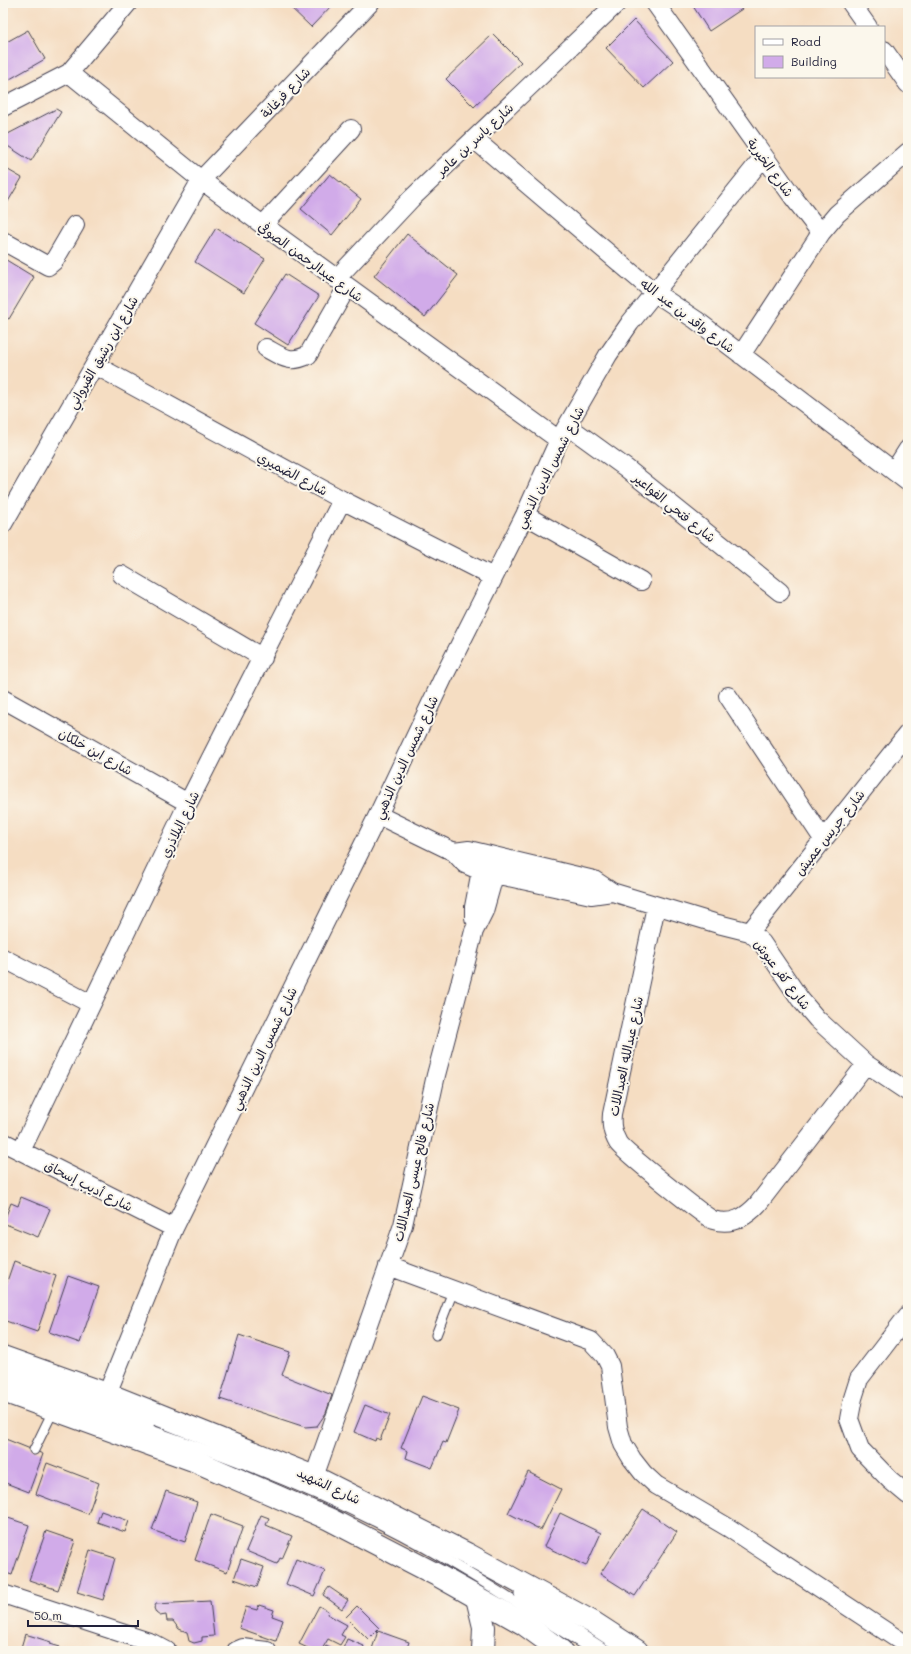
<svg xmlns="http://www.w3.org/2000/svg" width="911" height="1654" font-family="Mali,'Playpen Sans Arabic',sans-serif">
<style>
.building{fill:#d1abe9}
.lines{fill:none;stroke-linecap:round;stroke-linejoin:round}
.lane-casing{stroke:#423e4f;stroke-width:11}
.street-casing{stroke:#423e4f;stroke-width:20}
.secondary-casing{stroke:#423e4f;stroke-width:24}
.highway-casing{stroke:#423e4f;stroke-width:24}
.lane{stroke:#fff;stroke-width:9}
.street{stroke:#fff;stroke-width:18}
.secondary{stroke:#fff;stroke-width:22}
.highway{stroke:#fff;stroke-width:22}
.labels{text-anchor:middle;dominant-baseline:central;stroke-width:4;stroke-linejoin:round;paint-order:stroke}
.street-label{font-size:13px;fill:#22223b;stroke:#fbf7ec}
</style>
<rect width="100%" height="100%" fill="#fbf7ec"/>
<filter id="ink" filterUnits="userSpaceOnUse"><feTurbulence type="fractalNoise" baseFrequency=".025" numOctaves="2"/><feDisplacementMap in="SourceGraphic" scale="8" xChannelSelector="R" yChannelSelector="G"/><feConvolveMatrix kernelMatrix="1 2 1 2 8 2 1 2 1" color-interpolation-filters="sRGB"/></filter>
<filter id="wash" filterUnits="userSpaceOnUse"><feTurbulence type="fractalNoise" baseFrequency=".012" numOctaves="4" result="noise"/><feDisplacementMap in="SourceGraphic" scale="16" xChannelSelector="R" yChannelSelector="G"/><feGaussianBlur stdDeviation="0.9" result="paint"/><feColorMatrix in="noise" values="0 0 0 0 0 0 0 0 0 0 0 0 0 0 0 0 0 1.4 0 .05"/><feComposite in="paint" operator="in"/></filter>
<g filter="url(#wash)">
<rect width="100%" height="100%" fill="#f5ddc2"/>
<g id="blocks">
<path class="building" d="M286 3H334L311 27Z
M691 3H738L742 9 709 31Z
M634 20 673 61 644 88 606 48Z
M28 30 45 59 3 83V44Z
M493 34 521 62 474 107 446 79Z
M56 109 61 112 31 161 3 143 6 135Z
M3 167 22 178 3 210Z
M330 174 361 199 332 235 301 209Z
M216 228 265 259 244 293 195 262Z
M407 234 458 275 425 317 374 276Z
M3 258 34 277 9 319 3 316Z
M285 274 319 296 288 345 254 323Z
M21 1197 50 1209 38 1237 3 1223 11 1203 18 1206Z
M14 1261 56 1276 37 1332 3 1320V1293Z
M68 1276 99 1287 80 1343 49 1332Z
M239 1335 290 1352 282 1375 332 1395 326 1413 317 1426 305 1427 220 1399Z
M422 1396 459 1410 446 1443 443 1442 432 1468 406 1458 408 1451 401 1448Z
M365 1405 390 1415 380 1440 376 1438 375 1441 354 1432Z
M3 1438 43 1454 29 1492 3 1482Z
M47 1463 99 1483 88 1514 36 1494Z
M528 1472 561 1489 541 1530 508 1513Z
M166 1491 197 1502 185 1542 152 1530Z
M643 1509 677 1532 635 1596 600 1574Z
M101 1511 129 1521 125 1532 97 1522Z
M560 1513 601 1533 586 1566 544 1546Z
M211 1514 243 1526 227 1572 195 1560Z
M261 1515 269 1518 266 1525 292 1536 282 1559 280 1558 277 1564 246 1551Z
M5 1517 29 1525 12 1575 3 1572V1522Z
M46 1531 75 1541 58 1590 29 1580Z
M90 1550 115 1558 103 1600 77 1592Z
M241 1559 264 1567 257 1587 234 1579Z
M296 1559 325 1571 314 1596 286 1584Z
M329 1587 348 1600 342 1609 323 1595Z
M210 1601 214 1636 202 1637V1641L194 1643 189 1641 187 1632 179 1629 173 1621H167L166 1615 160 1616 156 1613 154 1608 156 1604Z
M259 1605 274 1610 272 1616 283 1620 276 1641 239 1628 246 1607 257 1610Z
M319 1606 328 1611 327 1614 347 1625 341 1635 345 1637 340 1645 328 1639 321 1651H314L299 1644Z
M357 1606 379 1628 368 1639 346 1617Z
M378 1631 409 1642 406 1651H378L372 1649Z
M25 1634 51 1642 50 1644 60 1647 58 1651H20Z
M347 1639 364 1646 362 1651H342Z
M326 1646 336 1651H324Z"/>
</g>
</g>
<g filter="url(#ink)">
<use href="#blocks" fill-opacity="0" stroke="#423e4f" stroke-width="1"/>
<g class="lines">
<defs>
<path id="lane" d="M436 1335 453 1291
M3 1371 150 1423
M3 1379C131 1423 261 1464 382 1525 456 1562 524 1608 593 1651
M34 1450 54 1409
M519 1594 608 1651"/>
<path id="street" d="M655 3 793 197 821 233
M851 3 868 27
M884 50 908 84
M69 73 201 180 559 440
M3 107 69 73 128 3
M474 139 654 292 696 320 908 482
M263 225 351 129
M3 241 48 266 54 261 75 225
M336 279 411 199 617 3
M266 348C282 357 290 364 308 355L347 287
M741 355 821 233 837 214 908 152
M95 365 342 500 493 577
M568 426 626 468 780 592
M894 471 908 449
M525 515 641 581
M3 524 201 180 370 3
M122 575 263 658
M728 696 823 839
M3 699 188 803
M378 815 454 852 465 864 481 871 591 895 612 892
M454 852 469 850 594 880 612 892 718 924 750 932 762 943 800 999 817 1019 866 1064 908 1092
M656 906 612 1114C611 1125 612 1132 618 1143 623 1151 705 1217 713 1220 732 1226 746 1217 758 1204L866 1064
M474 918V907L483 860
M750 932 908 733
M3 958 91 1004
M3 1142 174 1228
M21 1151 188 803 342 500
M388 1266 591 1341 605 1356 610 1366 618 1427 623 1444 632 1459 643 1473 656 1485 729 1528 908 1646
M908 1315 859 1379 853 1398 849 1419 860 1449 890 1480 908 1495
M107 1394 174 1228 378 815 444 676 525 515 559 440 608 355 630 323 764 156
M314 1477 403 1225 436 1075 474 931 484 911 499 858
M3 1594 152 1643 167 1651
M236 1651 243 1648 267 1651"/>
<path id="secondary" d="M477 1598 484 1627 483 1651"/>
<path id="highway" d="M3 1357 107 1394 314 1477 467 1554 594 1623 637 1651
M3 1391 193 1460 329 1519 439 1576 524 1624 561 1651"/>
</defs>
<use href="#lane" class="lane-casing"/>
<use href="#street" class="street-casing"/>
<use href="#secondary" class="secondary-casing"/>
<use href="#highway" class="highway-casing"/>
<use href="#lane" class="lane"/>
<use href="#street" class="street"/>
<use href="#secondary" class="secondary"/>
<use href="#highway" class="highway"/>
</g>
</g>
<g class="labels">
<g class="street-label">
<text transform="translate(285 92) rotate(-46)">شارع فرغانة</text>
<text transform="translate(474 139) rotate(-43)">شارع ياسر بن عامر</text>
<text transform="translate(771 167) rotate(54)">شارع الخيرية</text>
<text transform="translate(311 261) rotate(36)">شارع عبدالرحمن الصوفي</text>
<text transform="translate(688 315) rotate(37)">شارع واقد بن عبد الله</text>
<text transform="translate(102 352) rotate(-60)">شارع ابن رشيق القيرواني</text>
<text transform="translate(549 467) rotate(-63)">شارع شمس الدين الذهبي</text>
<text transform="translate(293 473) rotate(28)">شارع الضميري</text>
<text transform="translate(675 507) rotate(39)">شارع فتحي الفواعير</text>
<text transform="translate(96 751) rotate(29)">شارع ابن خلكان</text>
<text transform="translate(405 757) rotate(-65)">شارع شمس الدين الذهبي</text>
<text transform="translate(179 824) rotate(-64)">شارع البلاذري</text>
<text transform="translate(829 832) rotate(-52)">شارع جريس عميش</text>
<text transform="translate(783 974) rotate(53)">شارع كفر عبوش</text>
<text transform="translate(263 1048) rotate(-64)">شارع شمس الدين الذهبي</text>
<text transform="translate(625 1056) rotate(-78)">شارع عبدالله العبداللات</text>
<text transform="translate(413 1172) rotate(-77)">شارع فالح عيسى العبداللات</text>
<text transform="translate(89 1185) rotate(27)">شارع أديب إسحاق</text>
<text transform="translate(329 1485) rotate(25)">شارع الشهيد</text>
</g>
</g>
<rect width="911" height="1654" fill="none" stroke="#fbf7ec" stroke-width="16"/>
<rect x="755" y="26" width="130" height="52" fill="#fbf7ec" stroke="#a4a2a5"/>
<rect x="763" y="39" width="20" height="6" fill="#ffffff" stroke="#a4a2a5"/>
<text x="791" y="46" font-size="12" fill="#22223b">Road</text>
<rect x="763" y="56" width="20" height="12" fill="#d1abe9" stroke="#a4a2a5"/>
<text x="791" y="66" font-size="12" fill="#22223b">Building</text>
<path d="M28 1620v6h110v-6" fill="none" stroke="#22223b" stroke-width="2"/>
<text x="34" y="1620" font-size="12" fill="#22223b" stroke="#fbf7ec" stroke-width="3" paint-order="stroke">50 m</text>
</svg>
